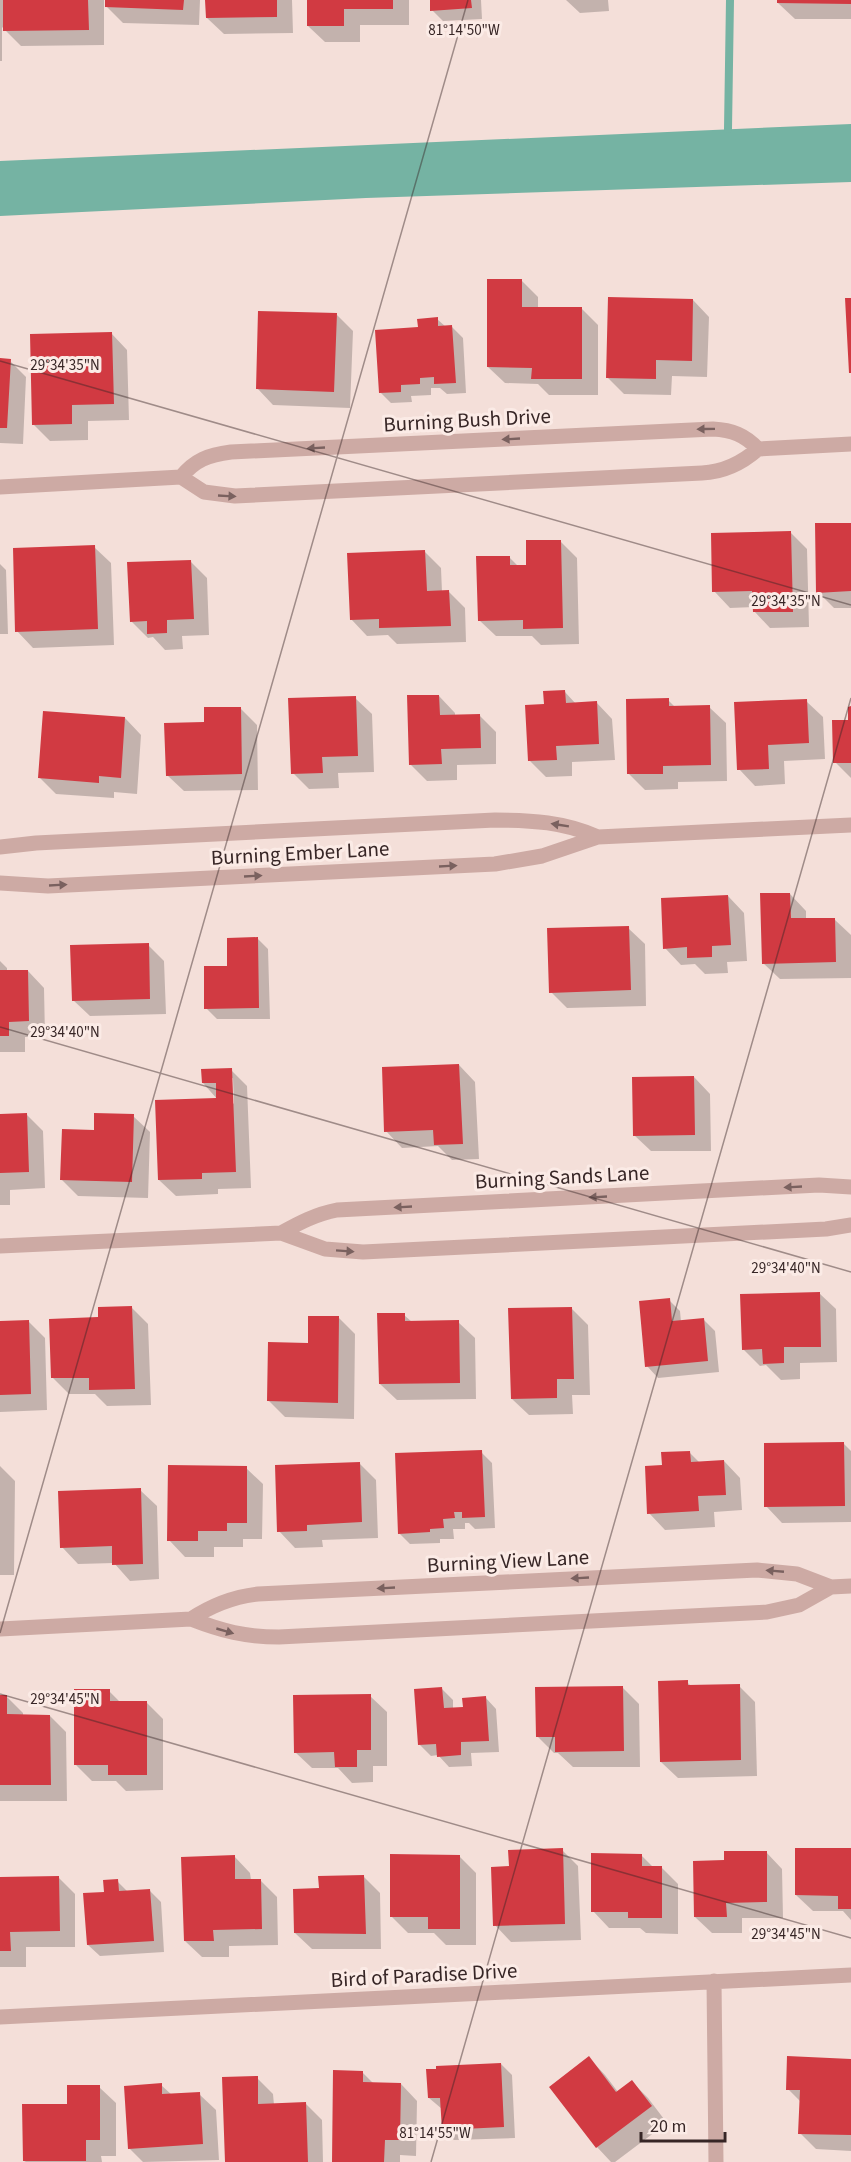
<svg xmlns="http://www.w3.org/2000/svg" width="851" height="2162" font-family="'Source Sans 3',sans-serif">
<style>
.water{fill:#75b3a3}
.shadow{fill:#0003;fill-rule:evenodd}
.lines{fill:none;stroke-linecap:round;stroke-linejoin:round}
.stream{stroke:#75b3a3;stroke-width:8}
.building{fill:#d13a42}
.minor{stroke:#cdaaa4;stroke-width:15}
.oneway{fill:#7a615f}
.ticks{fill:none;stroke:#372626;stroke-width:1.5;stroke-opacity:0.45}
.labels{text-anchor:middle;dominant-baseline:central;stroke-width:6;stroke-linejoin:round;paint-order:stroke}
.street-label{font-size:21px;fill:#372626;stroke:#fbebe6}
.ticks-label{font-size:15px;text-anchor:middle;fill:#372626;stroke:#fbebe6;stroke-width:6;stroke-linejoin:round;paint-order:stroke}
</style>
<rect width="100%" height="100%" fill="#f4dfd9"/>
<path class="water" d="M851 124V182L366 198 0 216V161Z"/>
<path class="shadow" d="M0 0H104V45L21 46 2 27V61H0Z
M107 0H200L199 25 123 23 107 7Z
M207 0H292L293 33 224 34 207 18Z
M308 0H409V25H360V42H325L308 26Z
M431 0H481L482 19 443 21 432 10Z
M566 0H608L609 11 580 13Z
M778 0H851V19H795L778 3Z
M522 281 538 297V309H582L598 325V395H549L538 384 505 383 488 367Z
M693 300 709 317 707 377 672 376 671 395 624 394 608 378Z
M337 315 353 331 350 408 273 405 257 388Z
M437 319 446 327H452L463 338 466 393 447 394 440 388H431V395L411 396 412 402 391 403 380 392 420 328Z
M111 333 127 350 129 420 88 421V440L50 441 34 425Z
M0 360 10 361 26 377 23 444 0 443Z
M851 524V608H834L818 592Z
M791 533 807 549 809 627 770 628 754 611V607L730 608 714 591Z
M560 541 577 558 579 644 541 645 532 636H496L479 620 510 558 519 567H528Z
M94 547 111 563 114 645 33 648 17 631Z
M424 551 441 568 442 592 448 591 465 608 466 642 397 644 388 635 367 636 351 619Z
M191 562 207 578 209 635 182 636 183 649 165 650 153 637 148 638 131 621Z
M0 564 6 570 8 634H0Z
M565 692 576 704 596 702 612 719 615 760 572 762V776L546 777 530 761 545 706Z
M439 696 455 713V716L479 715 496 732V764L457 765V780L427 781 410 764Z
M355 698 372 714 374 772 338 773 339 788 309 789 293 773Z
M668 700 676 708 709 707 726 723 727 781 678 782V789L645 790 629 774Z
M806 701 823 717 825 759 784 761 785 784 755 786 739 769Z
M240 708 257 725 258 790 184 791 167 775 206 724Z
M851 708V778L835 762 850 721Z
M125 718 141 735 137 794 114 792V798L56 794 40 778Z
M790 894 806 911V920L834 919 851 935V978L780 979 763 963Z
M728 896 744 913 747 961 727 962 728 973 705 974 695 964 681 965 665 948Z
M628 928 645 944 646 1006 567 1008 551 992Z
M257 938 268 949 270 1019H217L206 1008 229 967Z
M148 945 164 961 166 1014 90 1016 73 1000Z
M0 961 7 968V971H28L44 988 45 1037H25V1052H0Z
M459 1065 475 1082 479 1159 452 1160 438 1146 402 1148 386 1131Z
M231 1070 247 1086 251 1188 218 1189V1194L176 1196 159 1180 218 1100 203 1083ZM233 1078 234 1104 231 1101 230 1079Z
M694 1077 710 1094 711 1151H651L634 1135Z
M26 1114 43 1131 45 1188 10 1190V1205H0V1115Z
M133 1116 150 1132 148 1198 78 1196 62 1180 95 1131Z
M819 1293 836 1309 837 1362 800 1363V1379L781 1380 766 1365 760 1366 743 1349Z
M669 1300 680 1311 681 1322 704 1320 715 1331 719 1372 658 1378 647 1366Z
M132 1308 148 1324 151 1405 107 1406 95 1394H69L53 1378 100 1318Z
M571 1308 588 1325 590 1395H572L573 1414 529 1415 512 1399Z
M404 1315 412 1322H458L475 1338 476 1399 397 1400 380 1384Z
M339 1318 355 1334 354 1419 285 1417 269 1401 309 1344Z
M28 1321 45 1338 47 1410 0 1412V1322Z
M843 1443 851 1451V1522L782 1523 766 1506Z
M481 1452 492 1463 495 1528 475 1529 469 1523H465V1529H453L454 1539H440V1543L410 1544 399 1533Z
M689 1452 700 1463 724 1461 740 1478 742 1510 714 1512 715 1527 665 1530 649 1513 664 1467Z
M360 1464 376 1480 378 1538 322 1540 323 1547 295 1548 279 1531Z
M0 1466 15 1481 14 1575H0Z
M246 1468 263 1484 262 1539H243V1547H214V1557H185L169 1540Z
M140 1490 157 1506 159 1579 130 1581 114 1563 78 1564 62 1547Z
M687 1682 692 1687 739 1686 755 1702 757 1776 678 1778 661 1762Z
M622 1687 639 1704 640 1767H573L558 1753H554L537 1736Z
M442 1689 453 1700V1709L464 1708 485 1697 496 1709 499 1752 471 1753 472 1766 449 1767 438 1755 431 1756 419 1744Z
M109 1691 121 1703 146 1702 163 1719V1790L126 1791 116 1781H92L76 1765Z
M370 1696 387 1712V1766H373V1782L352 1783 338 1768H312L295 1752Z
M0 1697H7L23 1713V1716H50L66 1732 67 1801H0Z
M562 1850 578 1866 581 1940 511 1942 495 1925 510 1868Z
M851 1850V1920L843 1911H813L796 1895Z
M766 1852 782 1869 783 1918H742V1933H712L695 1917 726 1862Z
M641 1855 654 1868H662L678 1884V1934L646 1933 640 1928H609L593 1911Z
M234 1856 250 1873 251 1880H260L277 1897 278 1945 229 1946V1957H202L185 1941Z
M459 1856 476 1873V1945H446L434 1933H408L392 1917Z
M58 1877 75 1894V1947H26V1967H0V1878Z
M364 1877 380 1893 381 1949H312L295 1933 320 1890Z
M117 1881 128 1892 150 1891 161 1902 164 1952 100 1956 88 1945 105 1893Z
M589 2058 605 2075 618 2092 632 2082 648 2098 667 2123 615 2162H611L597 2147 551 2087Z
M851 2060V2151L816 2149 800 2133 801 2102 788 2089Z
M501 2064 512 2075 515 2138 454 2140 443 2129 442 2109 429 2098Z
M362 2072 374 2084H401L417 2101 416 2156 400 2155V2162H333Z
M257 2078 273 2094 274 2105 306 2104 322 2120 323 2162H226Z
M161 2085 172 2095 199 2094 216 2110 219 2160 143 2162 129 2148Z
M99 2087 116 2103V2156H101L102 2162H26L24 2161 68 2105Z"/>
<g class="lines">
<path class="stream" d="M728 129 730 0"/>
</g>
<path class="building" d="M3 0H88L89 30 3 31Z
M105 0H184L183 10 105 7Z
M205 0H277V17L206 18Z
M307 0H393V9H344V26H307Z
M430 0H471L472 8 430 11Z
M777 0H851V4L777 3Z
M487 279H522V307H582V379H531L532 368 487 367Z
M608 297 693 299 692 361 656 360V379L606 378Z
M845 298H851V373H849Z
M258 311 337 313 334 392 256 389Z
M438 317V326L452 325 456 383 434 384V377L420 378V384L401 385V392L379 393 375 330 418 327 417 319Z
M112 332 114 404 72 405V424L32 425 30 334Z
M0 358 11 359 7 428H0Z
M815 523H851V591L816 593Z
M791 531 793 612H753L752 591 712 592 711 533Z
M526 540H561L563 628 523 629V620L478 621 476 556H510V565H526Z
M95 545 98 629 15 632 13 548Z
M425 550 427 591 449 590 451 626 379 628V619L350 620 347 553Z
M191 560 194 619 167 620V633L147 634V621L130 622 127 562Z
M565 690 566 703 597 701 599 744 556 746 557 760 528 761 525 705 544 704 543 691Z
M407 695H439L440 715 480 714 481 748 441 749 442 764 409 765Z
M356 696 358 756 322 757 323 773 291 774 288 698Z
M669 698V706L710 705 711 765 663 766V774H627L626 699Z
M807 699 809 743 768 745 769 769 737 770 734 702Z
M851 706V763H833L832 720H848V707Z
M204 707H241L242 774 166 776 164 723 204 722Z
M43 711 125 717 121 778 99 776V783L38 778Z
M760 893H790L791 918H835L836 962 762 964Z
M728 895 731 945 712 946V957L687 958V947L663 949 661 898Z
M629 926 631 990 549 993 547 928Z
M258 937 259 1008 204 1009V966H227V938Z
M149 943 150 999 72 1001 70 945Z
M0 970H28L29 1021 9 1022V1036H0Z
M459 1064 463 1144 434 1145 433 1130 384 1132 382 1067Z
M232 1068 236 1172 202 1173V1179L158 1180 155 1100 216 1098V1083H202L201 1069Z
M694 1076 695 1135 633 1136 632 1077Z
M27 1113 29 1172 0 1173V1114Z
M94 1113 134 1114 132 1182 60 1180 62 1129 94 1130Z
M820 1292 821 1347H784V1363L763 1364 762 1349 742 1350 740 1294Z
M670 1298 672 1321 704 1318 708 1361 645 1367 639 1301Z
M132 1306 135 1389 89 1390V1378H51L49 1319 98 1317V1307Z
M572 1307 574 1379H557V1398L511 1399 508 1308Z
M377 1313H405V1321L459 1320 460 1383 379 1384Z
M308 1316H339L338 1403 267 1401 268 1342 308 1343Z
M29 1320 31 1394 0 1395V1321Z
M844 1442 845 1506 764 1507V1443Z
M482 1450 485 1517 462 1518V1512H454L455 1518 443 1519 444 1528 430 1529V1532L398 1534 395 1453Z
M690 1451 691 1462 724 1460 726 1495 698 1496 699 1511 647 1514 645 1466 662 1465 661 1452Z
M360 1462 362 1522 307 1525V1531L277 1532 275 1465Z
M168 1465 247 1466V1523H227V1531H198V1541H167Z
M141 1488 143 1564 112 1565V1546L60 1548 58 1491Z
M688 1680V1685L740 1684 741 1760 660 1762 658 1681Z
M623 1686 624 1751 555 1752V1737H536L535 1687Z
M442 1687 444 1708 463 1707 462 1698 486 1696 489 1741 461 1742V1755L437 1757 436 1744 418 1745 414 1689Z
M74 1689H110V1701H147V1775H108V1765H74Z
M371 1694V1750H357V1767H335L334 1752 294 1753 293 1695Z
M0 1695H7V1714L50 1715 51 1785H0Z
M563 1848 565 1924 493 1926 491 1867 509 1866 508 1850Z
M795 1848H851V1909H838V1896L795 1895Z
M724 1851H767V1902L726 1903 727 1917H694L693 1861 724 1860Z
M591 1853 642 1854V1866H662V1918H628V1912H591Z
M390 1854 460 1855V1929H428V1917H390Z
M235 1855V1879H261L262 1929 213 1930 214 1941H184L181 1857Z
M364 1875 366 1934 294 1933 293 1889 319 1888 318 1876Z
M59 1876 60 1931 10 1932 11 1951H0V1877Z
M118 1879 119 1891 150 1889 154 1941 87 1945 83 1893 104 1892 103 1880Z
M589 2056 616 2092 632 2080 652 2106 596 2148 549 2087Z
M787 2056 851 2059V2135L798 2134 800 2090H786Z
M501 2063 504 2127 442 2130 440 2098H428L426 2069H436V2066Z
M333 2070 363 2071V2082L401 2083 400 2140H385L384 2162H332Z
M258 2076V2104L306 2102 308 2162H225L222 2077Z
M162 2083V2094L200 2092 203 2144 128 2149 124 2086Z
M67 2085H100V2140H86V2161H23L22 2104H67Z"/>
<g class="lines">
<path class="minor" d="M758 449C745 435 732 430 713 429L231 452C208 455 195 460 181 477L204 492 235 496 702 473C724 472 742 463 758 449L851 444
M0 487 181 477
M598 837 851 825
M0 847 36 843 495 820C531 820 565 822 598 837L542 856 495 864 48 886 0 883
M851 1187 819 1185 337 1210C316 1214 299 1223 281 1233L325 1249 363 1252 826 1229 851 1225
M0 1246 281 1233
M831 1587 799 1605 767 1612 279 1637C245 1637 222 1631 191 1619 212 1605 232 1597 258 1594L757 1570 797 1574 831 1587 851 1586
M0 1629 191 1619
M714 1981 716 2162
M0 2017 851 1975"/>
</g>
<defs><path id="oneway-solid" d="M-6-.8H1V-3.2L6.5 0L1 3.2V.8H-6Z" transform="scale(1.5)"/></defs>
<g class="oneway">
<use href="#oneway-solid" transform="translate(706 429) rotate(179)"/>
<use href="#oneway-solid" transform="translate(511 439) rotate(177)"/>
<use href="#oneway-solid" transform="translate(316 448) rotate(177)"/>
<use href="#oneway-solid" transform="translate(227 496) rotate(3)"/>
<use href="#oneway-solid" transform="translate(560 825) rotate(-171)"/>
<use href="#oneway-solid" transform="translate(448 866) rotate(-3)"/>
<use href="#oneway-solid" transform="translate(253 876) rotate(-3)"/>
<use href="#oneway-solid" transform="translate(58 885) rotate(-3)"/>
<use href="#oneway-solid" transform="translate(793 1187) rotate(177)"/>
<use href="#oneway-solid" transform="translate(598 1197) rotate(177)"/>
<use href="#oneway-solid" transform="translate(403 1207) rotate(177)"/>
<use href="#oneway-solid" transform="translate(345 1251) rotate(4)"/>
<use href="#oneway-solid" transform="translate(775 1571) rotate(-175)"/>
<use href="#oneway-solid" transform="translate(580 1578) rotate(177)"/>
<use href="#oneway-solid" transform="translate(386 1588) rotate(177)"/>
<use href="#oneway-solid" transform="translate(225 1631) rotate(16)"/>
</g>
<path class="ticks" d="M0 361 851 605M0 1027 851 1272M0 1633 468 0M0 1694 851 1938M431 2162 851 698"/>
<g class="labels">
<g class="street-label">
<text transform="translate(467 420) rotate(-3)">Burning Bush Drive</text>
<text transform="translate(300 853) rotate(-3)">Burning Ember Lane</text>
<text transform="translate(562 1177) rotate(-3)">Burning Sands Lane</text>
<text transform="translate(508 1561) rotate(-3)">Burning View Lane</text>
<text transform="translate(424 1975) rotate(-3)">Bird of Paradise Drive</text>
</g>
</g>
<g class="ticks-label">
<text x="464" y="35">81°14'50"W</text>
<text x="65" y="370">29°34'35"N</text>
<text x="786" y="606">29°34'35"N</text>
<text x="65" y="1037">29°34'40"N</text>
<text x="786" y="1273">29°34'40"N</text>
<text x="65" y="1704">29°34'45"N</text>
<text x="786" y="1939">29°34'45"N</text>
<text x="435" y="2138">81°14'55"W</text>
</g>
<path d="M641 2132v9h84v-9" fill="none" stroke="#372626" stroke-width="3"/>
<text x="650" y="2132" font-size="18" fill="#372626" stroke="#fbebe6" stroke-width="4.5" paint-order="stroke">20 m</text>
</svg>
